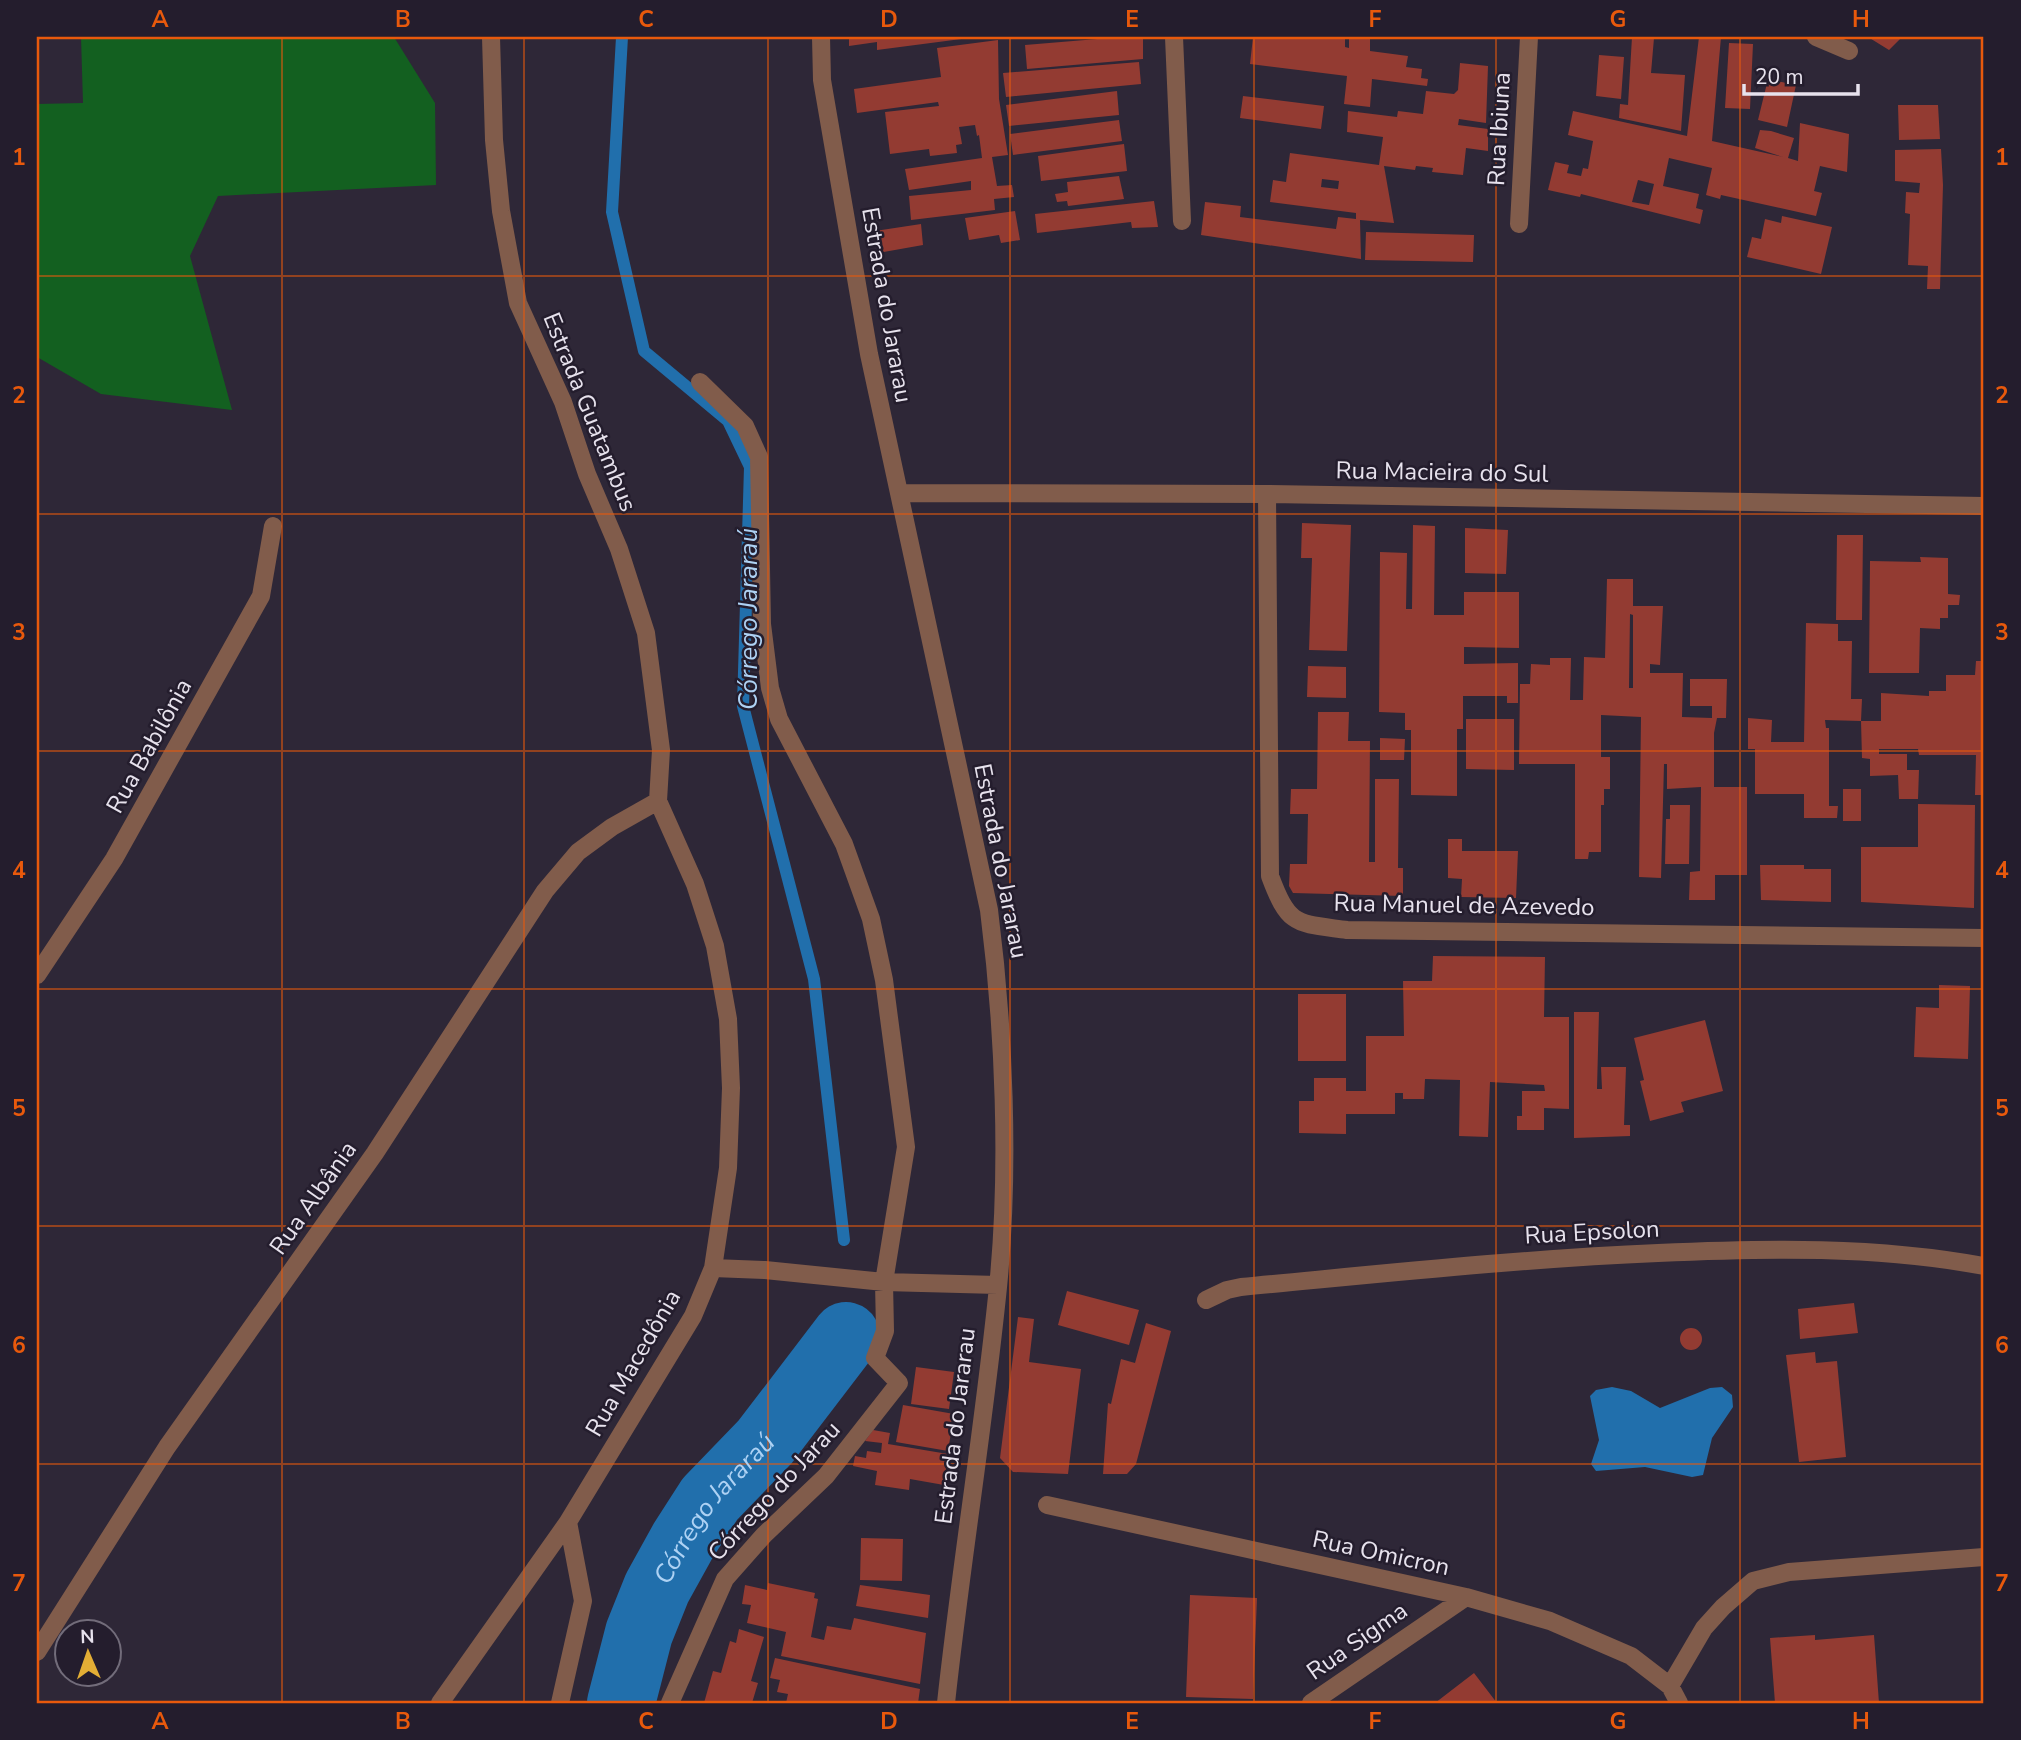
<svg xmlns="http://www.w3.org/2000/svg" width="2021" height="1740" font-family="'Nunito Sans',sans-serif">
<style>
.forest{fill:#136020}
.water{fill:#216fac}
.lines{fill:none;stroke-linecap:round;stroke-linejoin:round}
.stream{stroke:#216fac;stroke-width:12}
.river{stroke:#216fac;stroke-width:68}
.building{fill:#933b32;fill-rule:evenodd}
.minor{stroke:#815c4b;stroke-width:18}
.grid{fill:none;stroke:#e8590c;stroke-width:2;stroke-opacity:0.55}
.labels{text-anchor:middle;dominant-baseline:central;stroke-width:5;stroke-linejoin:round;paint-order:stroke}
.street-label{font-size:24px;fill:#e7e2ed;stroke:#241d2d}
.water-label{font-size:26px;font-style:italic;fill:#aed2f4;stroke:#241d2d}
.neatline{fill:none;stroke:#e8590c;stroke-width:2.5}
.grid-label{font-size:23px;text-anchor:middle;font-weight:bold;fill:#e8590c}
</style>
<rect width="100%" height="100%" fill="#2e2737"/>
<path class="forest" d="M81 37H394L435 103 436 185 218 196 190 256 232 410 101 394 37 357V104L83 103Z"/>
<path class="water" d="M1612 1387 1631 1391 1660 1408 1710 1388 1722 1387 1732 1395 1733 1407 1712 1438 1703 1475 1692 1477 1645 1467 1596 1471 1591 1464 1599 1440 1590 1396 1596 1390Z"/>
<g class="lines">
<path class="stream" d="M622 37 612 212 644 351 728 421 750 467 743 706 814 979 844 1240"/>
<path class="river" id="s1" d="M621 1703 639 1633 657 1588 683 1541 710 1499 765 1442 846 1336"/>
</g>
<path class="building" d="M849 37H969V38L877 50V42L849 46Z
M1121 37H1143V59L1027 69 1025 45Z
M1253 37H1345V47L1349 48V37H1370V51L1408 56 1406 67 1422 69 1421 78 1428 79 1427 86 1372 79 1370 107 1344 104 1347 76 1250 64Z
M1632 37 1654 38 1651 73 1685 75 1681 131 1619 118 1620 104 1628 105Z
M1699 37H1721L1712 141 1783 157 1755 148 1760 130 1771 131 1794 138 1788 158 1798 161 1800 123 1849 134 1847 172 1820 166 1814 191 1822 193 1816 216 1721 195 1720 199 1706 195 1712 168 1669 158 1663 186 1699 194 1696 208 1703 210 1700 224 1581 194 1580 197 1548 190 1555 162 1569 165 1567 173 1581 176 1583 168 1588 169 1593 141 1568 135 1573 111 1687 136ZM1638 180 1654 184 1649 205 1632 202Z
M1868 37H1902L1889 50Z
M998 40 999 99 1008 155 992 157 997 186 1012 185 1014 197 994 199 995 210 911 220 909 196 971 190V181L909 190 905 169 982 158 979 135 977 136 975 125 959 127 962 144 956 145 957 153 930 156 929 149 890 154 885 112 939 106 938 102 857 113 854 89 941 77 937 48Z
M1729 43 1753 44 1750 109 1725 108Z
M1599 55 1624 57 1621 99 1596 96Z
M1139 62 1141 84 1006 97 1003 73Z
M1460 63 1488 66 1486 123 1459 119 1458 125 1488 129V151L1466 148 1463 175 1432 172 1433 168 1416 166 1415 170 1384 166 1394 223 1360 220 1361 259 1201 235 1205 202 1241 206 1240 217 1336 229 1338 217 1356 219V213L1270 202 1273 180 1286 182 1290 153 1379 165 1383 137 1347 132 1348 111 1397 117 1398 111 1423 114 1426 91 1454 94 1458 90ZM1322 179 1339 181 1338 189 1321 187Z
M1768 79 1796 85 1787 127 1758 120Z
M1117 91 1119 115 1009 126 1006 105Z
M1243 96 1324 106 1321 129 1240 118Z
M1898 105H1938L1940 139 1899 140Z
M1119 120 1122 141 1013 155 1010 134Z
M1124 144 1127 171 1041 181 1038 156Z
M1941 149 1943 185 1940 289H1927L1928 266 1908 265 1910 214 1905 213 1906 192 1919 193 1920 183 1895 181V150Z
M1119 176 1124 199 1068 206 1067 201 1057 202 1055 194 1068 192 1067 182Z
M1154 201 1158 227 1132 228 1131 222 1037 233 1035 214Z
M1015 211 1020 240 1001 243 999 235 969 240 965 218Z
M1782 216 1832 227 1821 274 1747 257 1752 237 1761 239 1765 219 1781 223Z
M921 224 923 245 878 253 875 231Z
M1366 232 1474 235 1473 262 1365 260Z
M1302 523 1351 525 1347 651 1309 650 1312 558H1301Z
M1413 525 1435 526 1434 615H1464V592H1519V648L1464 647V664L1518 663V703H1507V696H1463V729H1457V796L1411 795V730H1405V713L1379 712 1380 552 1407 553 1406 609H1412Z
M1465 528 1508 530 1506 574 1465 573Z
M1837 535H1863L1862 620H1836Z
M1920 557 1948 558V594L1960 595 1959 605H1948V618H1940V629L1920 628 1919 673H1869L1870 561 1921 562Z
M1607 579H1633V606H1663L1660 665 1650 664V673H1683L1682 717 1712 718V706H1690V679H1727L1726 718H1717L1714 733V787H1747V875H1715V900H1689L1690 872 1700 871 1701 787 1667 789V764H1664L1661 878 1639 877 1641 717 1601 715V757H1610V789H1604V805H1601V852H1589L1588 859H1575V764H1519L1520 684H1530L1531 664 1550 665V658H1571L1570 700H1583L1584 657 1605 658ZM1630 614 1633 615V688H1629Z
M1806 623 1838 624V641H1852L1851 699H1862L1861 721 1825 720 1826 728H1829V806H1838L1837 818H1804V794H1755V749H1748V718L1772 720 1771 742H1804Z
M1976 661H1984V795H1975L1976 755H1919L1918 749H1879V754H1907V770H1919L1918 799H1899L1898 775 1870 776V759L1862 758 1861 721H1881V693L1929 696V691H1946V675H1975Z
M1308 666 1346 667V698L1307 697Z
M1318 712H1349L1348 741H1370L1369 862H1375V779H1399L1398 868H1403V896L1293 893 1289 886 1290 864H1307L1308 814H1290L1291 789H1317Z
M1466 719H1514V770L1466 769Z
M1380 738 1405 739 1404 760H1380Z
M1843 789H1861V821H1843Z
M1918 804 1975 805 1974 908 1861 902V847H1918Z
M1670 805H1690L1689 864H1665L1666 819H1670Z
M1448 839H1462V851H1518L1516 898 1461 897 1462 879 1448 878Z
M1760 865H1804V869H1831V902L1761 900Z
M1433 956 1545 957 1544 1017H1569V1109L1544 1108V1130H1517V1116H1522V1091H1545L1544 1085 1490 1082 1488 1137 1459 1136 1460 1080 1425 1079 1424 1099H1403V1093H1395V1114H1346V1134L1299 1133V1101H1314V1078H1346V1091H1366V1036H1404L1403 981H1432Z
M1939 985 1970 986 1968 1059 1914 1057 1916 1007 1939 1008Z
M1298 994H1346V1061H1298Z
M1574 1012H1599L1597 1089H1602L1601 1067H1626L1624 1125H1630V1136L1574 1138Z
M1705 1020 1723 1091 1681 1102 1684 1112 1650 1121 1640 1081 1644 1080 1634 1038Z
M1067 1291 1139 1310 1129 1345 1058 1325Z
M1854 1303 1858 1333 1800 1339 1798 1309Z
M1018 1317 1034 1319 1029 1362 1081 1369 1068 1474 1013 1472 1000 1458Z
M1146 1323 1171 1331 1136 1464 1127 1474H1103L1108 1403 1111 1404 1121 1359 1135 1363Z
M1680 1339a11 11 0 1 1 22 0a11 11 0 1 1-22 0Z
M1815 1352 1816 1363 1837 1361 1846 1457 1799 1462 1786 1355Z
M916 1367 954 1372 949 1409 911 1404Z
M903 1405 954 1414 948 1451 896 1442Z
M873 1430 890 1433 888 1444 948 1454 944 1485 910 1479 909 1490 875 1485 877 1471 853 1466 855 1456 866 1458 867 1451 881 1453 882 1443 865 1441Z
M861 1538 903 1539 902 1581 860 1580Z
M768 1583 815 1593 814 1598 818 1599 811 1637 824 1640 827 1626 851 1630 854 1618 926 1633 920 1684 781 1656 786 1632 747 1623 751 1605 742 1604 745 1585 767 1590Z
M860 1585 930 1595 928 1618 856 1606Z
M1190 1595 1257 1598 1253 1699 1186 1697Z
M739 1629 764 1637 751 1681 758 1683 752 1703H704L713 1671 721 1673 730 1641 736 1643Z
M1815 1635V1640L1874 1635 1879 1703H1775L1770 1638Z
M775 1658 920 1689 918 1703H786L788 1694 777 1692 780 1680 770 1678Z
M1474 1673 1497 1703H1435Z"/>
<g class="lines">
<path class="minor" d="M821 37 822 80 869 354 989 910C1004 1028 1010 1168 998 1287 984 1426 961 1564 946 1703
M1174 37 1182 221
M1816 37 1849 51
M1519 224 1529 37
M899 493 1267 494 1984 506
M1267 494 1270 876C1289 927 1296 923 1347 930L1984 938
M37 975 114 859 261 596 273 526
M713 1268 765 1270 884 1282 998 1285
M1206 1300 1227 1290 1241 1287C1380 1274 1518 1259 1658 1253 1767 1248 1876 1246 1984 1266
M1047 1505 1466 1597 1550 1621 1631 1656 1670 1686 1679 1703
M37 1652 167 1447 375 1153 545 891 578 852 612 827 658 801
M1670 1686 1704 1628 1723 1607 1753 1581 1789 1572 1984 1557
M440 1703 568 1522 693 1316 713 1268 728 1168 731 1088 728 1019 715 946 695 884 658 801 661 750 646 633 619 549 587 474 563 402 518 303 501 211 494 140 491 37
M560 1703 583 1601 568 1522
M670 1703 725 1579 764 1535 826 1476 899 1383 875 1358 885 1331 884 1282 906 1147 884 980 871 919 844 844 779 719 770 688 762 624 759 457 745 426 700 382
M1311 1703 1466 1597"/>
</g>
<path class="grid" d="M282 37V1703M524 37V1703M768 37V1703M1010 37V1703M1254 37V1703M1496 37V1703M1740 37V1703M37 276H1984M37 514H1984M37 751H1984M37 989H1984M37 1226H1984M37 1464H1984"/>
<g class="labels">
<g class="street-label">
<text transform="translate(1499 129) rotate(-87)">Rua Ibiuna</text>
<text transform="translate(887 305) rotate(80)">Estrada do Jararau</text>
<text transform="translate(590 412) rotate(68)">Estrada Guatambus</text>
<text transform="translate(1442 472) rotate(1)">Rua Macieira do Sul</text>
<text transform="translate(149 746) rotate(-61)">Rua Babilônia</text>
<text transform="translate(1001 861) rotate(79)">Estrada do Jararau</text>
<text transform="translate(1464 905) rotate(1)">Rua Manuel de Azevedo</text>
<text transform="translate(313 1198) rotate(-55)">Rua Albânia</text>
<text transform="translate(1592 1232) rotate(-3)">Rua Epsolon</text>
<text transform="translate(633 1363) rotate(-60)">Rua Macedônia</text>
<text transform="translate(955 1426) rotate(-83)">Estrada do Jararau</text>
<text transform="translate(774 1491) rotate(-47)">Córrego do Jarau</text>
<text transform="translate(1381 1553) rotate(12)">Rua Omicron</text>
<text transform="translate(1357 1641) rotate(-35)">Rua Sigma</text>
</g>
<g class="water-label">
<text transform="translate(748 619) rotate(-90)">Córrego Jararaú</text>
<text stroke="none"><textPath href="#s1" startOffset="219">Córrego Jararaú</textPath></text>
</g>
</g>
<rect width="2021" height="1740" fill="none" stroke="#241d2d" stroke-width="77"/>
<g transform="translate(88 1653) rotate(358)"><circle r="33" fill="#241d2d" stroke="#726c7a" stroke-width="2"/>
<path d="M0-5L12 26L0 18L-12 26Z" fill="#e3ae35"/>
<text y="-10" font-size="19" font-weight="bold" text-anchor="middle" fill="#e7e2ed">N</text>
</g>
<path d="M1744 84v10h114v-10" fill="none" stroke="#e7e2ed" stroke-width="3.5"/>
<text x="1755" y="84" font-size="21" fill="#e7e2ed" stroke="#241d2d" stroke-width="5" paint-order="stroke">20 m</text>
<rect x="38" y="38" width="1944" height="1664" class="neatline"/>
<g class="grid-label">
<text x="160" y="27">A</text>
<text x="403" y="27">B</text>
<text x="646" y="27">C</text>
<text x="889" y="27">D</text>
<text x="1132" y="27">E</text>
<text x="1375" y="27">F</text>
<text x="1618" y="27">G</text>
<text x="1861" y="27">H</text>
<text x="19" y="165">1</text>
<text x="2002" y="165">1</text>
<text x="19" y="403">2</text>
<text x="2002" y="403">2</text>
<text x="19" y="640">3</text>
<text x="2002" y="640">3</text>
<text x="19" y="878">4</text>
<text x="2002" y="878">4</text>
<text x="19" y="1116">5</text>
<text x="2002" y="1116">5</text>
<text x="19" y="1353">6</text>
<text x="2002" y="1353">6</text>
<text x="19" y="1591">7</text>
<text x="2002" y="1591">7</text>
<text x="160" y="1729">A</text>
<text x="403" y="1729">B</text>
<text x="646" y="1729">C</text>
<text x="889" y="1729">D</text>
<text x="1132" y="1729">E</text>
<text x="1375" y="1729">F</text>
<text x="1618" y="1729">G</text>
<text x="1861" y="1729">H</text>
</g>
</svg>
